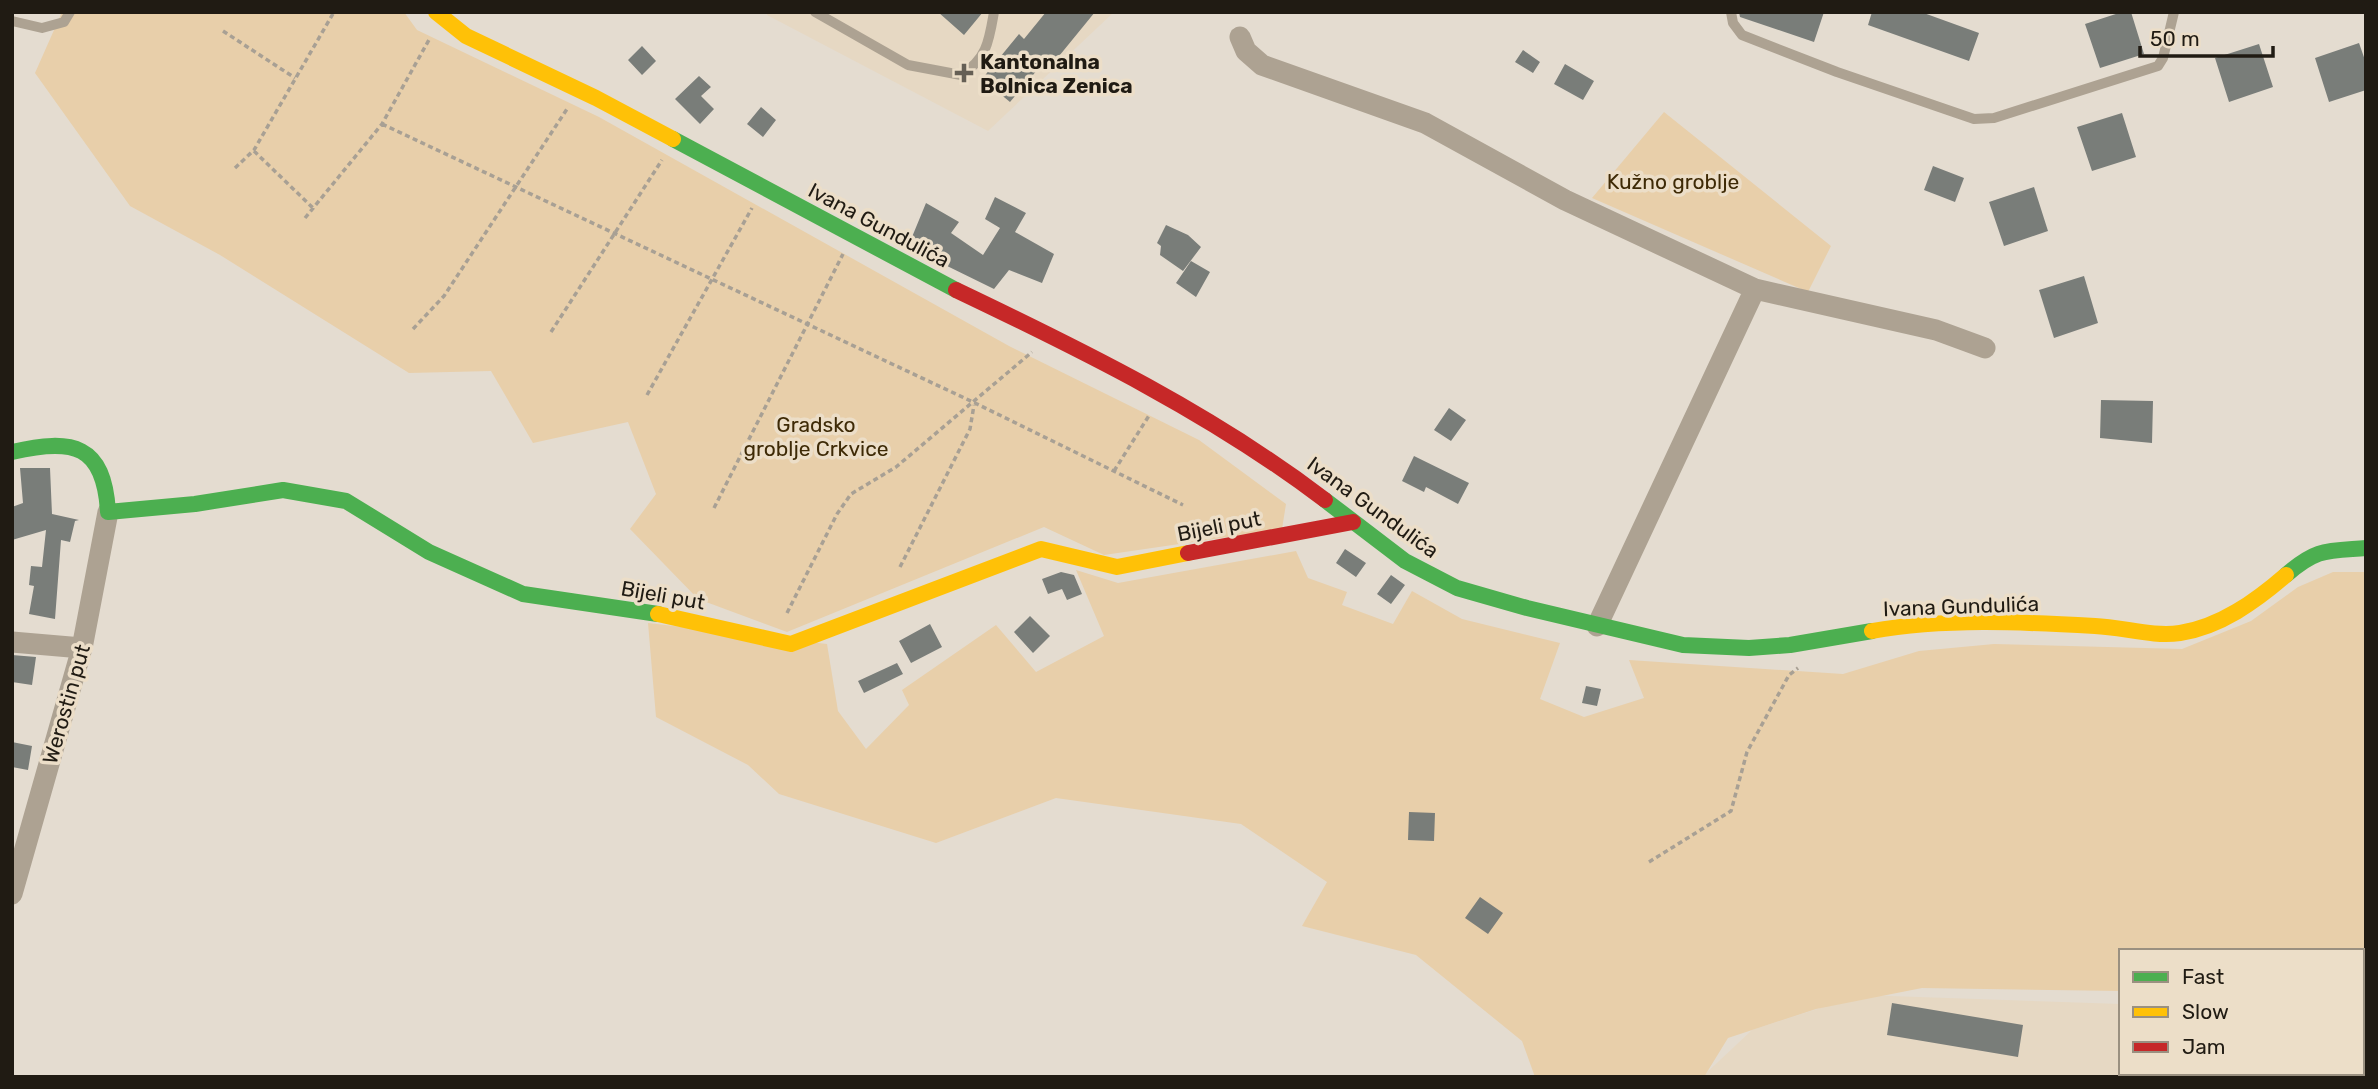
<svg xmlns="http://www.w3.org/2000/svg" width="2378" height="1089" font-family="Rubik,sans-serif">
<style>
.built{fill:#e6d8c3}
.green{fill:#e8cfaa}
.building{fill:#797d79}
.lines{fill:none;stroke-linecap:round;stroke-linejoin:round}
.path{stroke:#a8a094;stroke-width:3.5;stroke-dasharray:5 3.5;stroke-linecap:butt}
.lane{stroke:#ada292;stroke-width:10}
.street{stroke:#ada292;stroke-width:21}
.fast{stroke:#4caf50;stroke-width:16}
.slow{stroke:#ffc107;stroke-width:16}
.jam{stroke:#c62828;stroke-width:16}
.poi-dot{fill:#655f55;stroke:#ecdec8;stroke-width:2.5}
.labels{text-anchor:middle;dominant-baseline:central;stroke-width:7;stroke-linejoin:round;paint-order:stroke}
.poi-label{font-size:21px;font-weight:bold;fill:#201b13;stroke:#ecdec8;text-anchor:start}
.park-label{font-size:21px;fill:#3e2a06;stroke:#ecdec8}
.street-label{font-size:21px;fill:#201b13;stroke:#ecdec8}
</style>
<rect width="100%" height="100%" fill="#e4dcd0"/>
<path class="built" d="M767 12H1114L988 131 767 15Z
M1861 995 2121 1004V1073H2209V1077H1702L1752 1030Z"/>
<path class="green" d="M62 12H404L417 30 599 117 1009 346 1199 440 1286 504 1282 529 1104 555 1044 527 787 632 698 599 630 529 656 494 628 422 533 443 491 371 409 373 220 255 130 206 35 73Z
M1664 112 1831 246 1808 292 1592 198Z
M1296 551 1308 578 1347 592 1342 605 1393 624 1412 591 1462 619 1560 643 1540 699 1584 717 1644 698 1629 660 1843 674 1919 651 1994 644 2182 649 2251 621 2298 587 2333 572H2366V995L2362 997V951H2121V991L1922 988 1816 1009 1728 1038 1704 1077H1535L1522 1041 1416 955 1302 926 1327 882 1241 824 1056 798 936 843 779 794 748 765 656 717 648 623 827 644 838 711 866 749 909 705 902 690 996 625 1036 672 1104 636 1076 570 1118 583Z"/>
<path class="building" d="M938 12H983L964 35Z
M1046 12H1095L1055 61 1049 56 1010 102 982 79 1019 34 1024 39Z
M1739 12H1824L1814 42 1740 17Z
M1872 12H1921L1979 33 1969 61 1868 25Z
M2122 12H2131L2144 54 2100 68 2085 24Z
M2359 43 2366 63V90L2329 102 2315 58Z
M2259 44 2273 87 2229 102 2215 58Z
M642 46 656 61 642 75 628 60Z
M1523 50 1540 62 1533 73 1515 62Z
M1565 64 1594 81 1583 100 1554 84Z
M699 76 711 87 701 96 714 109 700 124 675 99Z
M761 107 776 120 763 137 747 124Z
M2122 113 2136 157 2092 171 2077 127Z
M1933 166 1964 178 1955 202 1924 190Z
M2034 187 2048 231 2004 246 1989 202Z
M995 197 1026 213 1015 232 1054 254 1042 283 1009 270 994 289 941 263V249L912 237 926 203 959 222 951 233 983 255 1000 228 985 219Z
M1166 225 1188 235 1201 247 1183 271 1160 255 1161 246 1157 243Z
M1191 261 1210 272 1196 297 1176 283Z
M2084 276 2098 323 2054 338 2039 290Z
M2101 400 2153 401 2152 443 2100 438Z
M1449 408 1466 420 1451 441 1434 430Z
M1414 456 1469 483 1458 504 1426 487 1424 492 1402 481Z
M20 468H50L52 514 79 520 75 521 70 542 61 540 55 619 29 614 34 586 29 585 31 566 42 567 46 530 12 540V507L23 503Z
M1345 549 1366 563 1356 577 1336 563Z
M1061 572 1074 575 1082 594 1067 600 1062 589 1048 594 1042 579Z
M1391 575 1405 585 1391 604 1377 594Z
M1030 616 1050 636 1033 653 1014 632Z
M930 624 942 647 911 663 899 641Z
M12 655 36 657 32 685 12 682Z
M897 663 903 674 864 693 858 681Z
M1586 686 1601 689 1597 706 1582 703Z
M12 742 32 746 28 770 12 767Z
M1409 812 1435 813 1434 841 1408 840Z
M1480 897 1503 913 1488 934 1465 918Z
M1892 1003 2023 1025 2018 1057 1887 1035Z"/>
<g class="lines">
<path class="path" d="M223 31 295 78
M382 124 975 403 1183 505
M254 151 313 208
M235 168 254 150 334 12
M305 218 382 124 430 38
M413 329 444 296 567 109
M551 332 662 160
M647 395 752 208
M1114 471 1150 414
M714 508 843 254
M900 567 970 429 974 405
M787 613 837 514 851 494 896 467 1032 352
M1649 862 1731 811 1747 752 1789 675 1798 668"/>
<path class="lane" d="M815 12 908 65 961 75C987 59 989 41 994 12
M1731 12 1733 23 1742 35 1837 72 1974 119 1994 118 2158 66 2163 58 2174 12
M12 21 42 28 64 22 70 12"/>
<path class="street" d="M1240 37 1246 51 1262 65 1425 123 1565 200 1755 289 1936 330 1985 348
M1597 626 1755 289
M12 642 82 648
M12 894 82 648 108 512"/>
<path class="fast" d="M673 139 956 290
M12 452C73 438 104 444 108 512L195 504 283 490 346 501 429 552 523 594 658 614
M1325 500 1405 561 1457 588 1527 608 1683 645 1749 648 1790 645 1872 631
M2286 575C2317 548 2327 551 2366 548"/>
<path class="slow" d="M436 12 466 36 596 98 673 139
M658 614 791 644 1041 549 1117 567 1188 553
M1872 631C1944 618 2022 622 2095 626 2123 627 2152 637 2180 633 2220 627 2256 601 2286 575"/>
<path class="jam" d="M956 290C1084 351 1212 414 1325 500
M1188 553 1353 522"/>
</g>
<path class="poi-dot" d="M960.5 62.5h7v7h7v7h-7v7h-7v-7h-7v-7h7z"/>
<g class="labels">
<g class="poi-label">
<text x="980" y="61">Kantonalna<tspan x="980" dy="24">Bolnica Zenica</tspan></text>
</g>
<g class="park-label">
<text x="1673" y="181">Kužno groblje</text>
<text x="816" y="424">Gradsko<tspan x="816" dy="24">groblje Crkvice</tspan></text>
</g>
<g class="street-label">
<text transform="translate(879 225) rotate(28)">Ivana Gundulića</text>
<text transform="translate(1373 507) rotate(36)">Ivana Gundulića</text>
<text transform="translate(1219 526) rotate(-11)">Bijeli put</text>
<text transform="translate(663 595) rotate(10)">Bijeli put</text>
<text transform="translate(1961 606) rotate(-2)">Ivana Gundulića</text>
<text transform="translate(66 704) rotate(-74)">Werostin put</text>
</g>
</g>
<rect width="2378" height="1089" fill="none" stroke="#201b13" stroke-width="28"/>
<rect x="2119" y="949" width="245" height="126" fill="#ecdec8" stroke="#9a9080" stroke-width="2"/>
<rect x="2133" y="972" width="35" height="10" fill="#4caf50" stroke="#9a9080" stroke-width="2"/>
<text x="2182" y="984" font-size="21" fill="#201b13">Fast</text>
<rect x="2133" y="1007" width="35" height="10" fill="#ffc107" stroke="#9a9080" stroke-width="2"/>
<text x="2182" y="1019" font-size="21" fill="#201b13">Slow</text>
<rect x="2133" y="1042" width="35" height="10" fill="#c62828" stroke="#9a9080" stroke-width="2"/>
<text x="2182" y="1054" font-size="21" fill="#201b13">Jam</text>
<path d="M2140 46v10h133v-10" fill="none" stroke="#201b13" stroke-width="3.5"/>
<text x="2150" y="46" font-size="21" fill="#201b13" stroke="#ecdec8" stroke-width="5" paint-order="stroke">50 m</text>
</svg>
